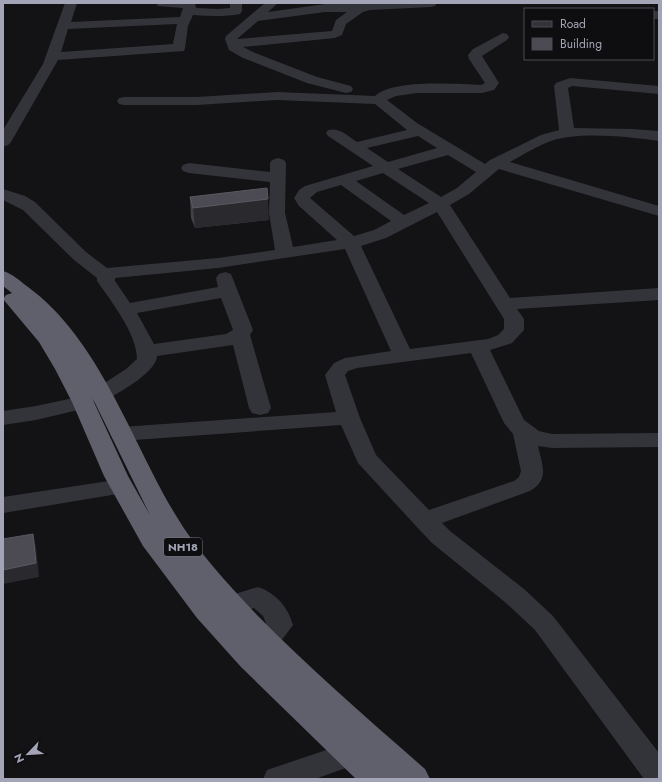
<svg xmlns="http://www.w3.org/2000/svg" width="662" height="782" font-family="Jost,sans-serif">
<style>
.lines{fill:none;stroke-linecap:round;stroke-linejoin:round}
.minor{fill:#33333a;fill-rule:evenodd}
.highway{fill:#5f606b;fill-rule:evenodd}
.wall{fill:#414147}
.shaded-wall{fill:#2a292e}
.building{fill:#4c4b53;stroke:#5a5963}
.labels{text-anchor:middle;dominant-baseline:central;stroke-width:3;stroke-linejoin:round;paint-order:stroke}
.shield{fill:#0e0d0f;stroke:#767784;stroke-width:1}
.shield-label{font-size:11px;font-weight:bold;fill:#a3a5b6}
</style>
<rect width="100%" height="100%" fill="#131214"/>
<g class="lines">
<path class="minor" d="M65 3H77L71 22 180 17 183 8 158 6 156 3H195L196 8 218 9 230 8V3H242V11L240 14C225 17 209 16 193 15L188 26 185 48 184 51 58 60 11 142 8 145 3 147V130L43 64ZM177 24 173 44 61 52 68 29Z
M265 3H278L268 12 325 4 437 3 435 6 431 7 370 10 363 12 346 24 342 35 335 38 243 47 253 52 317 77 351 86 353 89 351 92 346 93 307 83 243 58 229 50 225 39 226 36ZM325 12H347L336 20 332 31 237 39 258 21Z
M653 11H659V19H653Z
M503 33 507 34 509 37 507 40 482 56 499 83 494 90 482 93H417L396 96 387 100 417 123 485 164 490 160 541 135 559 130 554 86 556 83 570 78 659 86V94L572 86 568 88 574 128 632 129 659 131V141C629 137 580 131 551 141 537 146 523 155 510 162L659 206V216L499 169 469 194 450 205 510 298 659 288V300L517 309 524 319V330L512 343 490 350 524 420 539 431 552 434 659 433V447L552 448 538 446C542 465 550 479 530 491L442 523 450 531 524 589 553 616 659 753V779H644L535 630 506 603 432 543 416 526 358 463 341 425 121 441 113 439 110 434 113 429 121 427 336 412 325 375 334 363 345 358 391 351 345 249 218 268 115 278V281L130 303 218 287 216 278 219 274 225 272 231 274 253 330 250 335 271 408 268 413 260 415 252 413 249 408 233 345 157 356C157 371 121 392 109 398 104 401 99 400 94 398L90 394 94 390 126 369 137 359C137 334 111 301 97 281V278L74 260 23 210 3 200V189L25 196 35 202 86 252 107 268 218 258 275 250 269 213 270 182 189 173 183 171 181 168 183 165 189 163 270 172V163L272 160 278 158 284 160 286 163 285 213 293 247 337 240 299 206 294 198 299 190 305 186 373 166 328 136 326 133 328 130C339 127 348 136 357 142L407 130 375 104 277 100 197 105H124L119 104 117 101 119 98 124 97H197L277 92 375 96C393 79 457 84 481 85L485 83 469 59 468 55 473 49ZM418 136 437 148 388 162 367 148ZM448 155 476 172 457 188 441 197 398 169ZM383 173 429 203 404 215 356 181ZM341 185 391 221 374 230 354 236 310 198 317 192ZM437 212 504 319V329L498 335 488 339 410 349 361 246 386 238ZM221 298 233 330 226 334 154 344 137 313ZM471 353 504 423 513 434 521 471 519 477 514 481 429 510 376 455 360 418 345 375 348 371 357 368Z
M83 396 91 397 94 402 91 407 36 420 3 425V411L36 406Z
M122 479 130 482 134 487 130 492 3 513V497Z
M258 587C276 593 288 607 293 625L275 649 266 652 257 649 253 642 266 623 263 616 254 608 231 615 222 612 218 605 222 598Z
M350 742 360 745 365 754 360 763 315 779H263L267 770Z"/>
<path class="highway" d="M3 271C13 274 20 281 28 287 99 339 131 440 175 514 197 551 227 583 256 614 310 669 368 719 425 769L430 779H356L241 667 197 618 143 546 104 476 72 402 55 369 39 342 3 299 6 295 12 293 3 286ZM92 398 95 403 150 515 128 476Z"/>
</g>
<path class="wall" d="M190 197 269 220 195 228 191 218Z"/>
<path class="shaded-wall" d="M268 199 269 220 195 228 193 208Z
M33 534 36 547 39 577 3 584V570Z"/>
<path class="building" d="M267 188 268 199 193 208 190 197Z
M33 534 36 563 3 570V539Z"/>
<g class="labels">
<rect class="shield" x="164" y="538" width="38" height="18" rx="3"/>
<g class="shield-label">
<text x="183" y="547">NH18</text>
</g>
</g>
<rect width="662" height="782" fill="none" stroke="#a3a5b6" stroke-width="8"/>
<rect x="524" y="8" width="130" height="52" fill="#0e0d0f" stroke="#4a4a52"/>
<rect x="532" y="21" width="20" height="6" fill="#33333a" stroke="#4a4a52"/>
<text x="560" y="28" font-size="12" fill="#a3a5b6">Road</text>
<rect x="532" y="38" width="20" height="12" fill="#4c4b53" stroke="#4a4a52"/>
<text x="560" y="48" font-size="12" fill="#a3a5b6">Building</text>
<g transform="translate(28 754) rotate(245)" stroke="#0e0d0f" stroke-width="3" paint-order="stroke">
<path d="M0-3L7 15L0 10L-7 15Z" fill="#a3a5b6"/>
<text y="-6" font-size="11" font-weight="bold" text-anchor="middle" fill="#a3a5b6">N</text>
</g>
</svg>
